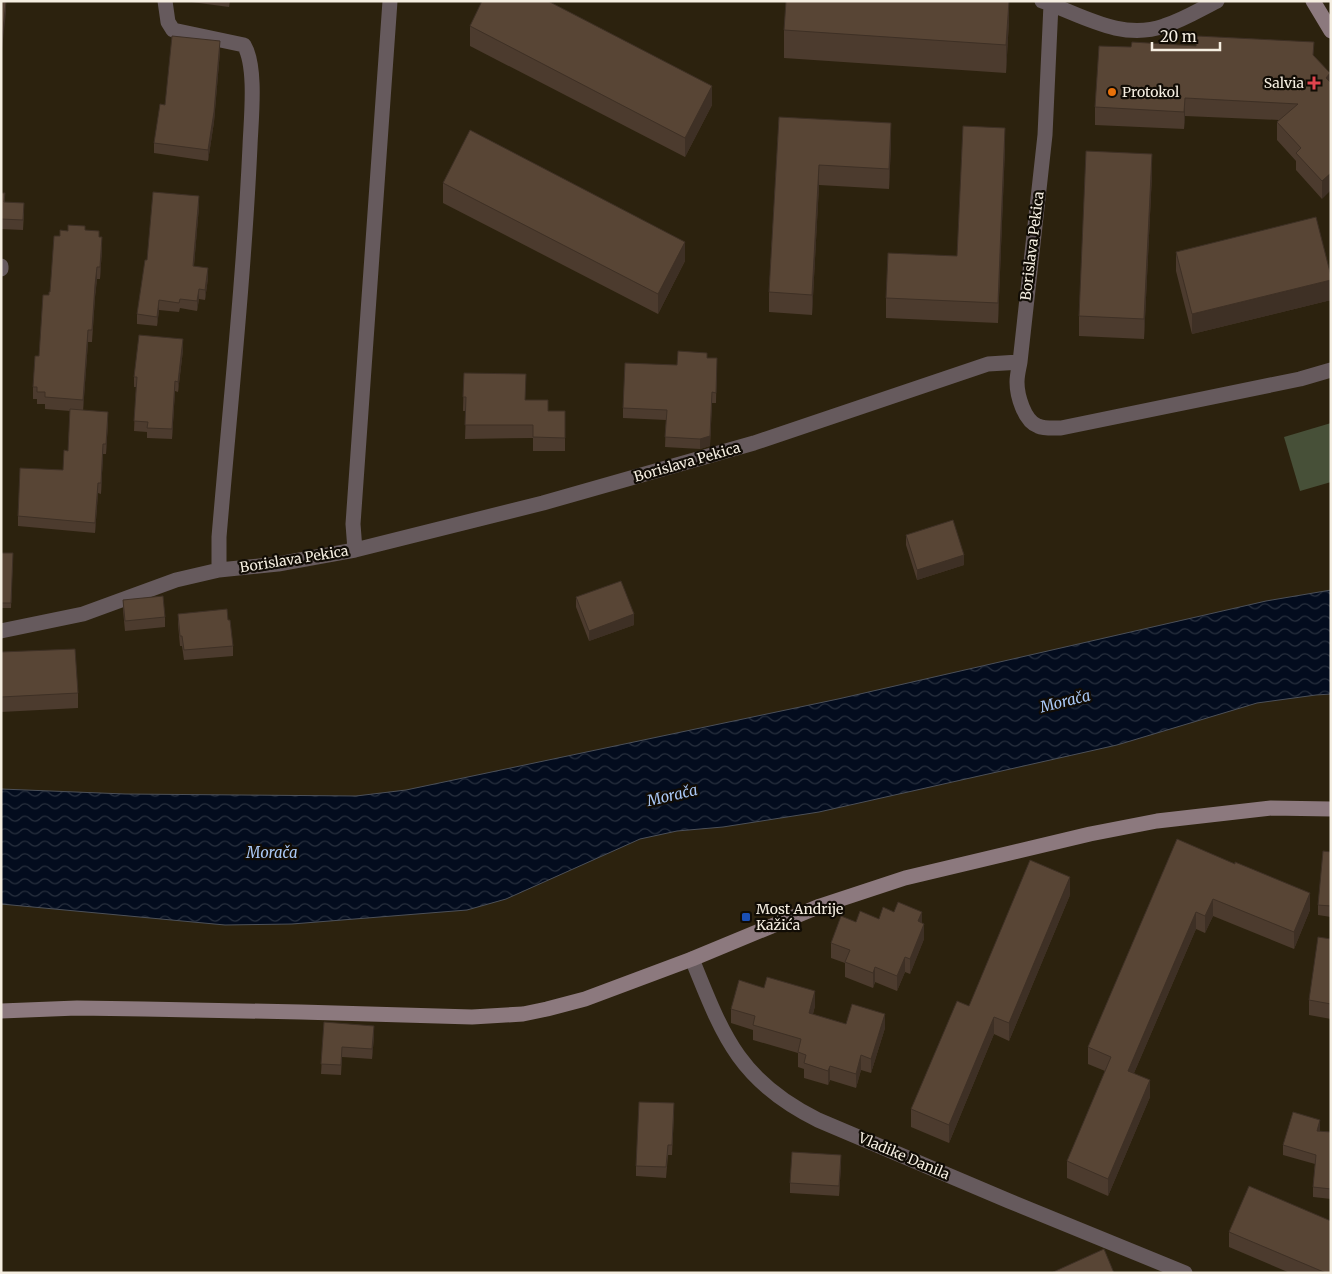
<svg xmlns="http://www.w3.org/2000/svg" width="1332" height="1274" font-family="Merriweather,serif">
<style>
.green{fill:#475038}
.water{fill:url(#water-waves);stroke:#4c5058}
.lines{fill:none;stroke-linecap:round;stroke-linejoin:round}
.street{stroke:#665a5d;stroke-width:15}
.secondary{stroke:#8c797e;stroke-width:15}
.wall{fill:#4c3b2e}
.shaded-wall{fill:#3e3025}
.building{fill:#584535;stroke:#3e3025}
.health-dot{fill:#e0444e;stroke:#110c05;stroke-width:2}
.food-dot{fill:#e8710a;stroke:#110c05;stroke-width:2}
.transit-dot{fill:#1a4fb4;stroke:#110c05;stroke-width:2}
.labels{text-anchor:middle;dominant-baseline:central;stroke-width:4.5;stroke-linejoin:round;paint-order:stroke}
.poi-label{font-size:14px;fill:#f5eee1;stroke:#110c05;text-anchor:start}
.street-label{font-size:14px;fill:#f5eee1;stroke:#110c05}
.water-label{font-size:15px;font-style:italic;fill:#aac8f5;stroke:#110c05}
</style>
<defs>
<pattern id="water-waves" width="16" height="10" patternUnits="userSpaceOnUse" patternTransform="scale(1.25)"><rect width="16" height="10" fill="#030c1e"/><path d="M0 5q4-4 8 0t8 0" fill="none" stroke="#28303e"/></pattern>
</defs>
<rect width="100%" height="100%" fill="#2c220e"/>
<path class="green" d="M1331 423V482L1300 491 1284 437Z"/>
<path class="water" d="M1331 590V694L1316 695 1257 703 1117 745 819 812 723 827 677 831 640 839 506 899 467 910 292 924 225 925 1 904V789L125 794 356 796 406 790 838 699 1266 601Z"/>
<g class="lines">
<path class="street" d="M165 1 168 22 173 30 244 45C257 67 251 119 250 146 244 276 230 407 219 537V570
M1042 1C1082 15 1121 41 1164 26 1183 20 1199 10 1217 1
M1 269V266
M1020 362C1019 368 1017 375 1017 382 1017 395 1024 421 1038 426 1045 429 1054 428 1061 428L1300 379 1331 370
M355 550 353 524 390 1
M1 631 83 614 176 580 219 570 278 564 355 550 543 503 754 443 988 364 1020 362 1045 135 1051 4
M692 959C723 1036 739 1081 818 1120L1009 1201 1185 1273"/>
<path class="secondary" d="M1313 1 1331 31
M1 1011 77 1008 144 1009 301 1012 472 1017 523 1014 547 1009 585 999 692 959 820 906 905 878 1090 834 1157 821 1271 808 1331 809"/>
</g>
<path class="wall" d="M184 1H230L229 7Z
M1009 1V20L1006 73 784 58V30Z
M470 26 712 105 685 157 470 46Z
M220 51 214 122 208 161 154 153V143L165 105Z
M1314 56 1330 73 1322 199 1296 170V161L1277 140V122L1279 120 1185 116 1184 129 1095 125V107Z
M779 117 891 143 889 189 819 185 812 315 769 312V292Z
M1005 147 998 323 886 318V298L957 256Z
M1152 174 1144 339 1079 336V316Z
M443 183 685 261 658 314 443 203Z
M1 193 5 202 24 213 23 230 1 229Z
M199 206 194 266 208 278 205 300 199 299 197 311 180 308 179 312 159 310 157 326 137 324V314L147 260Z
M85 230 99 237 102 249 100 279H97L95 297 92 342H88L83 410 108 422 106 454H103L101 494 98 493 95 533 18 526V516L63 470 68 451 70 411 45 409V404H37V399H33V387L39 356 49 295 50 292 60 236 68 231Z
M1176 252 1331 276V300L1192 334 1176 271Z
M183 350 178 392 175 391 172 439 147 438V432L134 431 136 387H134V377Z
M707 358H717L716 403H712L710 446 700 449 665 447 666 420 623 418V408L677 365Z
M464 373 525 400 548 411H565V451H533V438L465 439 466 411H463Z
M906 535 964 565 917 580 906 545Z
M1 553H13L11 608H1Z
M576 597 634 625 589 641 576 607Z
M123 600 165 617V627L125 631 123 610Z
M178 614 228 620 233 646V656L184 660 182 646H180L178 624Z
M1 652 78 693V708L1 712Z
M1177 839 1310 910 1294 949 1213 916 1205 933 1196 929 1134 1073 1150 1097 1108 1196 1067 1178V1161L1105 1071 1088 1064V1047Z
M1331 852V917L1318 915V905Z
M1070 895 1009 1041 994 1034 949 1143 911 1127V1109L969 1006Z
M879 919 922 923 924 939 910 974 905 972 897 991 875 982 873 988 845 977V963L831 958V943L856 922Z
M1331 939V1019L1309 1015V1000Z
M815 1006 813 1014 846 1024 885 1028 871 1073 861 1070 856 1088 830 1080 828 1085 804 1078V1069L798 1067V1053L753 1040V1030L731 1023V1009Z
M324 1022 374 1036 372 1059 342 1057 341 1075 321 1074Z
M674 1113 672 1155H668L666 1178 636 1176V1166Z
M1320 1130V1131L1331 1132V1199L1313 1197V1187L1315 1164 1283 1155V1145Z
M841 1165 839 1196 790 1193V1183Z
M1229 1232 1331 1273H1290L1229 1247Z"/>
<path class="shaded-wall" d="M1009 1V20L1006 73V45Z
M6 2V12L2 49V39Z
M220 41V51L214 122 208 161V150Z
M1330 73V91L1326 78Z
M712 86V105L685 157V138Z
M1185 98V116L1184 129V112Z
M891 123V143L889 189V169Z
M1005 128V147L998 323V303Z
M1152 154V174L1144 339V319Z
M819 165V185L812 315V295Z
M1331 173V190L1322 199V181Z
M199 196V206L193 276V266Z
M102 237V249L100 279V267Z
M685 242V261L658 314V294Z
M97 267V279L95 297 92 342 95 285Z
M208 268V278L205 300V290Z
M1331 280V300L1192 334V314Z
M199 289V299L197 311V301Z
M159 300V310L157 326V317Z
M88 330V342L83 412V400Z
M183 339V350L178 392V382Z
M175 381V391L172 439V429Z
M712 392 710 446 700 449V439Z
M108 412V422L106 454V444Z
M103 444V454L101 494V483Z
M98 483V493L95 533V523Z
M964 555V565L917 580V570Z
M634 614V625L589 641V631Z
M1070 877V895L1009 1041V1023Z
M1310 893V910L1294 949V932Z
M1213 899V916L1205 933V916Z
M922 912V927L918 921Z
M1196 912V929L1128 1087V1071Z
M924 924V939L910 974V959Z
M905 957V972L897 991V976Z
M875 967V982L873 988V973Z
M815 991V1006L809 1027V1013Z
M885 1014V1028L871 1073V1059Z
M994 1017V1034L949 1143V1125Z
M374 1026V1036L372 1059V1049Z
M861 1055V1070L856 1088V1074Z
M830 1066V1080L828 1085V1071Z
M1150 1080V1097L1108 1196V1179Z
M1320 1120V1130L1317 1141V1131Z
M841 1155V1165L839 1196V1186Z"/>
<path class="building" d="M1 1 6 2 2 39H1Z
M482 1H548L712 86 685 138 470 26Z
M786 1H1009L1006 45 784 30Z
M172 36 220 41 214 112 208 150 154 143 160 104 165 105Z
M1197 36 1314 42 1313 55 1330 73 1326 78 1331 83V173L1322 181 1296 153 1301 148 1277 122 1298 104 1185 98 1184 112 1095 107 1099 46 1131 47 1132 42 1196 46Z
M779 117 891 123 889 169 819 165 812 295 769 292Z
M963 126 1005 128 998 303 886 298 888 253 957 256Z
M470 130 685 242 658 294 443 183Z
M1086 151 1152 154 1144 319 1079 316Z
M153 192 199 196 193 266 208 268 205 290 199 289 197 301 180 299 179 303 159 300 157 317 137 314 145 260H147Z
M1 193H5L4 202 24 203 23 220 1 219Z
M1316 217 1331 276V280L1192 314 1176 252Z
M68 225 85 226V230L99 231V237H102L100 267H97L95 285 92 330H88L83 400 45 397V392H37V387H33L35 356H39L43 295H49V292H50L54 236H60V230L68 231Z
M139 335 183 339 178 382 175 381 172 429 147 428 148 422 134 421 137 377H134Z
M678 351 707 353V358H717L716 393 712 392 710 436 700 439 665 437 667 410 623 408 625 363 677 365Z
M464 373 526 374 525 400H548V411H565V438L533 437V425H465L466 397H463Z
M70 409 108 412 106 444H103L101 483H98L95 523 18 516 20 468 63 470 64 450 68 451Z
M953 520 964 555 917 570 906 535Z
M1 553H13L11 603H1Z
M621 581 634 614 589 631 576 597Z
M163 596 165 617 125 621 123 600Z
M227 609 228 620H230L233 646 184 650 182 636H180L178 614Z
M75 649 78 693 1 697V652Z
M1177 839 1235 864V862L1310 893 1294 932 1213 899 1205 916 1196 912 1128 1071 1150 1080 1108 1179 1067 1161 1111 1057 1088 1047Z
M1323 851 1331 852V906L1318 905Z
M1030 860 1070 877 1009 1023 994 1017 949 1125 911 1109 957 1001 969 1006Z
M898 902 922 912 918 921 924 924 910 959 905 957 897 976 875 967 873 973 845 962 850 950 831 943 841 916 856 922 860 911 879 919 883 907 894 912Z
M1318 937 1331 939V1004L1309 1000Z
M767 977 815 991 809 1013 846 1024 852 1004 885 1014 871 1059 861 1055 856 1074 830 1066 828 1071 804 1063 806 1055 798 1052 801 1039 753 1025 755 1016 731 1009 739 980 764 988Z
M324 1022 374 1026 372 1049 342 1047 341 1065 321 1064Z
M639 1102 674 1103 672 1145H668L666 1167 636 1166Z
M1293 1112 1320 1120 1317 1131 1331 1132V1189L1313 1187 1316 1155 1283 1145Z
M792 1152 841 1155 839 1186 790 1183Z
M1249 1186 1331 1221V1273H1326L1229 1232Z
M1104 1249 1114 1273H1051Z"/>
<path class="health-dot" d="M1311.5 75.5h5v5h5v5h-5v5h-5v-5h-5v-5h5z"/>
<circle class="food-dot" cx="1112" cy="92" r="5"/>
<rect class="transit-dot" x="741" y="912" width="10" height="10" rx="2.5"/>
<g class="labels">
<g class="poi-label">
<text x="1304" y="83" text-anchor="end">Salvia</text>
<text x="1122" y="92">Protokol</text>
<text x="756" y="909">Most Andrije<tspan x="756" dy="16">Kažića</tspan></text>
</g>
<g class="street-label">
<text transform="translate(1032 246) rotate(-83)">Borislava Pekica</text>
<text transform="translate(687 462) rotate(-16)">Borislava Pekica</text>
<text transform="translate(294 559) rotate(-9)">Borislava Pekica</text>
<text transform="translate(904 1156) rotate(23)">Vladike Danila</text>
</g>
<g class="water-label">
<text transform="translate(1065 701) rotate(-14)">Morača</text>
<text transform="translate(672 795) rotate(-13)">Morača</text>
<text x="272" y="852">Morača</text>
</g>
</g>
<rect width="1332" height="1274" fill="none" stroke="#f5eee1" stroke-width="5"/>
<path d="M1152 42v8h68v-8" fill="none" stroke="#f5eee1" stroke-width="2.5"/>
<text x="1160" y="42" font-size="15" fill="#f5eee1" stroke="#110c05" stroke-width="4" paint-order="stroke">20 m</text>
</svg>
